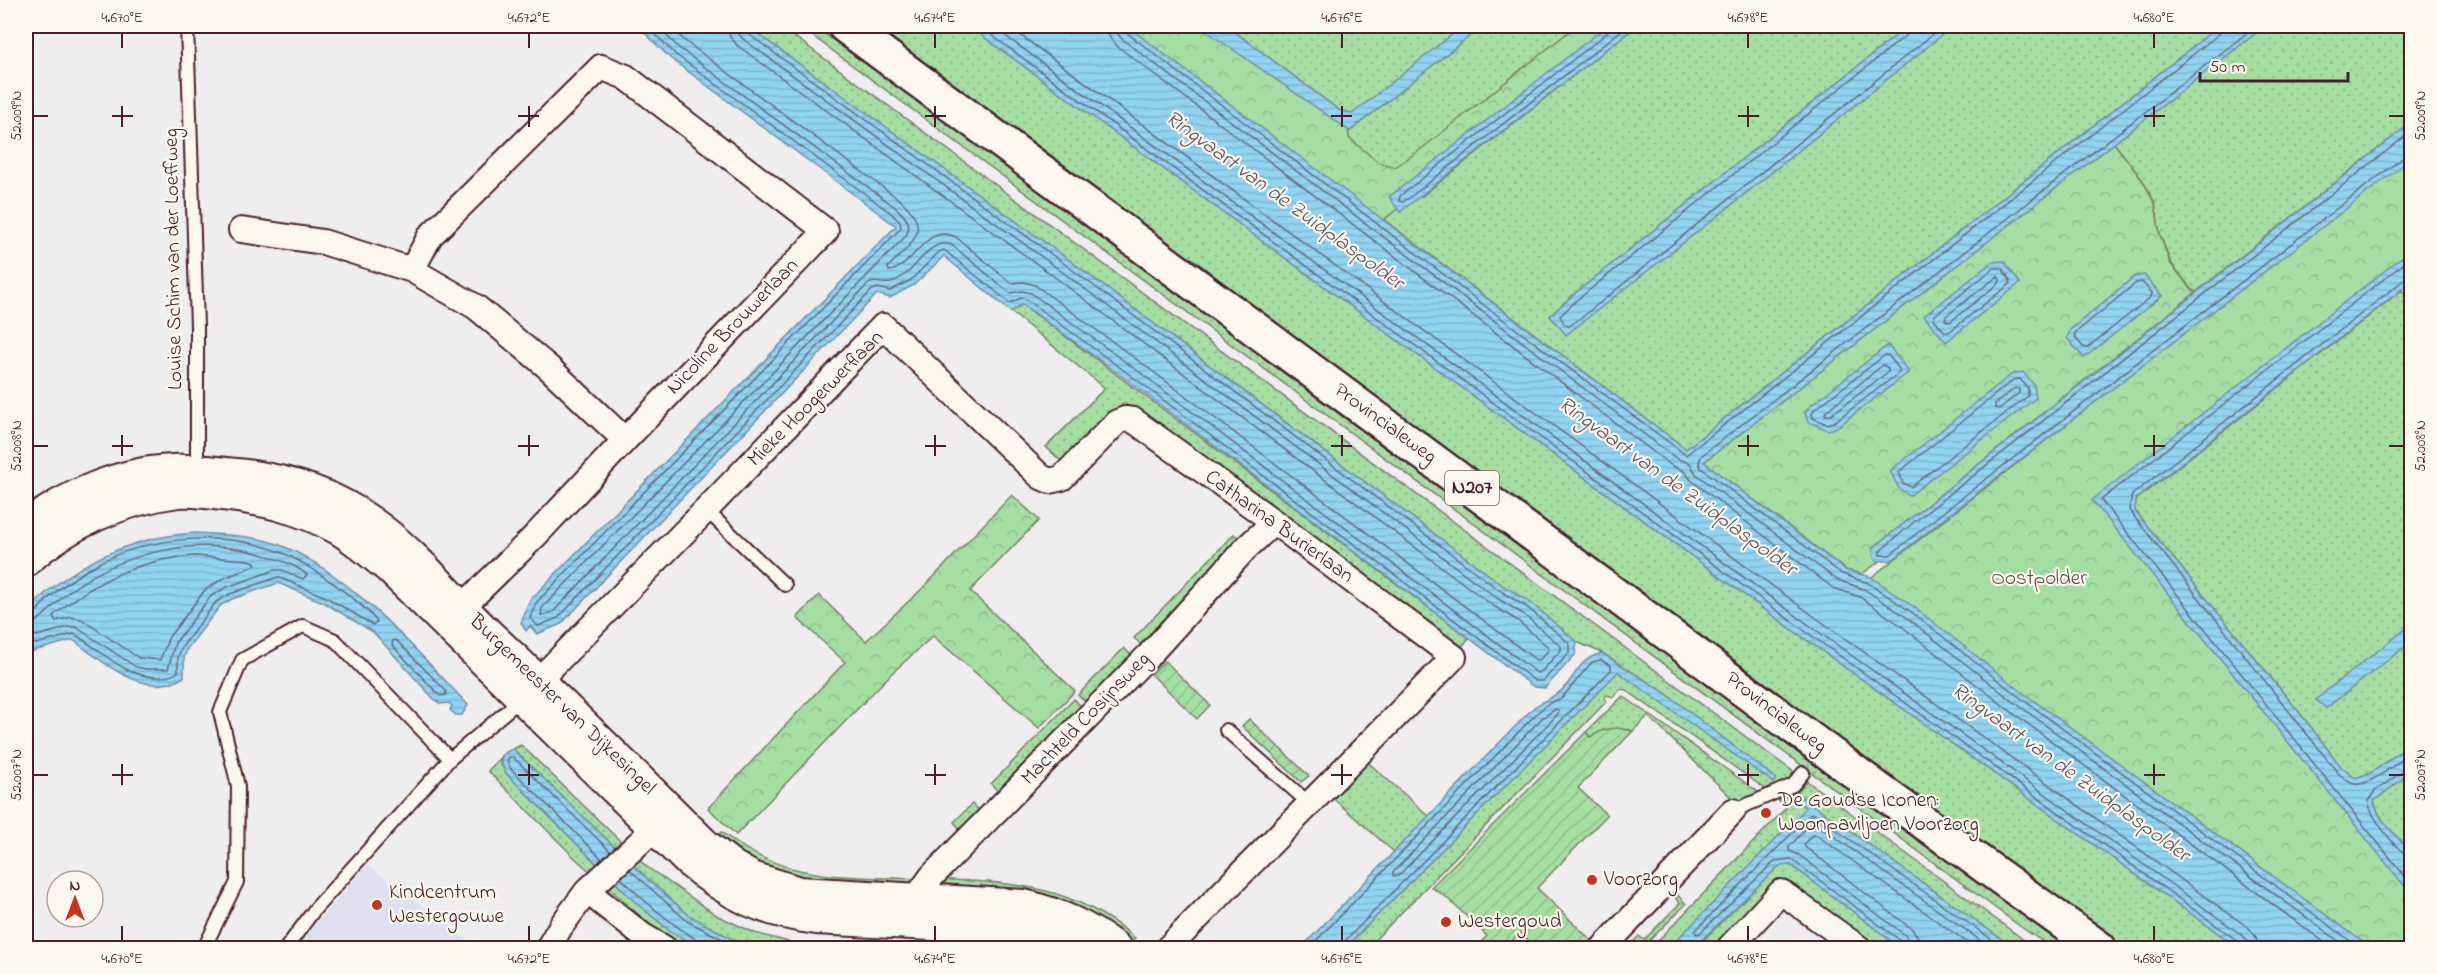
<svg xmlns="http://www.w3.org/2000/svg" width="2437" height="974" font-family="'Indie Flower',sans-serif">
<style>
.built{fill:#e0e0f0}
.grass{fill:url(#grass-dots);stroke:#787e66;stroke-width:1.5}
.forest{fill:url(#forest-crowns);stroke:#787e66;stroke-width:1.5;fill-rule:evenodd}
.garden{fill:url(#garden-furrows);stroke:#787e66;stroke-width:1.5}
.water{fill:url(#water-rules);stroke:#748ca2;stroke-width:1.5}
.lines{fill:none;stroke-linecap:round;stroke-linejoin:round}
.shore{stroke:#66677b;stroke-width:1.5}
.service-casing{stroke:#4a1f2b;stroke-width:16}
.minor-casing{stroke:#4a1f2b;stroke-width:28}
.tertiary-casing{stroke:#4a1f2b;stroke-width:34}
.primary-casing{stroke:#4a1f2b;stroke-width:38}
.service{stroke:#fbf7ec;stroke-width:12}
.minor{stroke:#fbf7ec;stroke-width:24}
.tertiary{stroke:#fbf7ec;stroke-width:30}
.primary{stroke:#fbf7ec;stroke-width:33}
.ticks{fill:none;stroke:#4a1f2b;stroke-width:2}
.poi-dot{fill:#c8321e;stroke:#fbf7ec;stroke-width:2}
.labels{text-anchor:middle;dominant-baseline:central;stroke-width:4.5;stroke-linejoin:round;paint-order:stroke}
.shield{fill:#fbf7ec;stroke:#7f6065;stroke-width:1.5}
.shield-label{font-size:20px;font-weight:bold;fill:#4a1f2b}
.street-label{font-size:21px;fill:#4a1f2b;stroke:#fbf7ec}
.park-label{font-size:21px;fill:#614f49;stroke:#fbf7ec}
.poi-label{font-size:21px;fill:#4a1f2b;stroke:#fbf7ec;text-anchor:start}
.water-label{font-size:22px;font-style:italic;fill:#5f5567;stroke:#fbf7ec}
.neatline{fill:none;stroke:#4a1f2b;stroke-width:2}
.ticks-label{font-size:15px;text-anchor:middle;fill:#4a1f2b}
</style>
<defs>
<pattern id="grass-dots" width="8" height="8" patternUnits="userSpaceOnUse" patternTransform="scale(1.5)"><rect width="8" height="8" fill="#a5dea2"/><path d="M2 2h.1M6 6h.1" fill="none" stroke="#90be8c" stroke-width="1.8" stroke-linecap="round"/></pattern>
<pattern id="forest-crowns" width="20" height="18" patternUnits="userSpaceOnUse" patternTransform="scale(1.5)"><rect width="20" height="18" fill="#a5dea2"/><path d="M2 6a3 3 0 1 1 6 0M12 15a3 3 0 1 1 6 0" fill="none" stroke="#90be8c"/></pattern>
<pattern id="garden-furrows" width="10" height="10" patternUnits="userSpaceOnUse" patternTransform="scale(1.5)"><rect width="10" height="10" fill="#a5dea2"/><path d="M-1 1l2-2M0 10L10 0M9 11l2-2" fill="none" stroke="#90be8c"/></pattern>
<pattern id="water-rules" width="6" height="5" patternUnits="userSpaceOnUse" patternTransform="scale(1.5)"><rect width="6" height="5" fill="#90d4f2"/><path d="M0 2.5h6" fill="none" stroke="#7eb6d0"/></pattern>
</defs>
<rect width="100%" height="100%" fill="#efedee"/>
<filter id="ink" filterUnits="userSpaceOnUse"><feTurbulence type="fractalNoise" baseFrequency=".0167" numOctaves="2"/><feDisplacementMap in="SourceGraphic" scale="12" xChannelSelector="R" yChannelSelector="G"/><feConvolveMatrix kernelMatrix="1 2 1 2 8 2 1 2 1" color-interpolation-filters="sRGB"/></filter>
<g filter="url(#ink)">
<path class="built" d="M368 865 479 948H294Z"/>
<path class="grass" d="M747 26H780L1795 773C1788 783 1778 783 1771 793L1626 690 1621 689 1613 697 1607 695 1604 698 1607 701 1367 948H1345L1618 671 1774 783 1776 779 1664 692 1602 653 1577 642 1531 603 1505 587 1065 257Z
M799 26H814L863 62 893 74 1605 600C1645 640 1675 664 1726 690L2079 948H2052L2021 927Z
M863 26H969L1794 631 2239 948H2123L2078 918 1264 322 1236 293 1193 259 1155 241Z
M1199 26 1350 131 1482 26H1607L1421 197 1636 26H1908L1573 295 1550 316 1720 214 1953 26H2219L1686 449 1192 74Z
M1227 26H1463L1353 114 1339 110Z
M2265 26H2411V123L2196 292 2192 290 2171 263 2160 235 2155 203 2143 181 2114 143Z
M2402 290 2412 304 2411 625 2326 691V708L2411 642V744L2371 773 2355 778 2342 768 2303 717 2135 511 2136 500Z
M1022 304 1469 638 1458 651 1124 403 1063 463 1046 447 1105 388 1011 312Z
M1234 534 1247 543 1145 648 1134 638Z
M1124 648 1135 659 1090 705 1078 695Z
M1623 696 1764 796 1740 806 1648 716 1633 731C1616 728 1606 728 1590 737L1586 732Z
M1074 699 1085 710 1002 795 991 784Z
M521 745 647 867 718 916 755 933 792 943 876 948H758L734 940 690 916 654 885 513 749Z
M501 757 500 763 506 773 636 903 673 933 701 948H683L666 939 576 859 488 771Z
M1364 759 1429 816 1394 852 1329 795Z
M2411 772V853C2399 838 2378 821 2374 801Z
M1807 781 2035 948H2014L1802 797 1798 801 1807 808 1669 948H1651L1786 808 1778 800 1798 792Z
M972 804 984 814 964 834 954 822Z
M722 832C781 882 848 876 920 879L915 885 813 880 771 870 711 842Z
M1779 865H1791L1901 948H1872L1782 883 1718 948H1695Z
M936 879C1014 883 1071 884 1135 938L1131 942 1118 932 936 894Z
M1672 889 1686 904 1642 948H1627L1639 936 1644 940 1680 903 1669 891Z"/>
<path class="forest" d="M1098 26H1213L1348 124 1349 138 1378 162 1395 167 1420 150 1576 26H1627L1376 226Z
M2114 143 2143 181 2155 204 2160 235 2170 263 2192 290 2196 292 1873 548 1876 561 1879 562 1862 574 1846 570 1704 462ZM2144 275 2162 296 2070 330 2134 277Z
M2411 154V272L2114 504 2411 873V948H2360L1868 580Z
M1012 495 1039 520 970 591 1075 691 1039 728 933 636 891 674 736 835 708 808 845 662 797 618 819 595 866 641 925 586Z"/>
<path class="garden" d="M1165 661 1210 705 1197 719 1151 674Z
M1249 719 1309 776 1301 782 1242 726Z
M1617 728 1633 731 1578 788 1607 815 1537 888 1594 943 1588 948H1536L1520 933 1505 948H1475L1487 936 1445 896 1431 887 1586 732 1590 737 1603 730Z"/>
<path class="water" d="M638 26H747L1065 257 1505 587 1531 603 1577 642 1575 655 1545 688 1534 687 1134 385 1022 304 1011 312 944 256 914 285 890 298 877 294 561 624 537 634 530 626 526 631 521 623 530 600 896 226 670 58Z
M969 26H1127L1686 449 2219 26H2265L1704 462 1845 570 1871 577 1914 607 2022 692 2371 948H2239L1794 631Z
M1199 26H1227L1339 110 1352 114 1463 26H1482L1350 131Z
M1607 26H1636L1400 212 1389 197Z
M1908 26H1953L1720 214 1566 335 1550 316 1573 295Z
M2411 123V159L1946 517 1891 561H1876L1873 555V548Z
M2411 250V282L2136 499 2135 511 2303 717 2342 768 2355 778 2371 773 2411 744V772L2374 801C2378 821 2399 838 2411 853V894L2092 500Z
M2004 261 2020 283 1946 342 1924 316 1992 262Z
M2144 275 2162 296 2084 358 2067 338 2070 330 2134 277Z
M1888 345 1909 372 1837 427 1828 430 1808 422 1805 413 1810 406Z
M2023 372 2034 385 2036 398 1909 496 1898 487 1890 471 2012 374Z
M195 533C225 535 257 535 285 547 352 576 418 652 468 705L462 715H456L450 710 452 706 449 703 440 704 433 698 373 632 323 602 278 583 232 599 220 606 187 649 184 658V677C144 701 103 661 73 640L30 652C27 642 22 626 26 616 29 607 40 598 47 592 90 556 140 536 195 533Z
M2411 625V642L2326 708 2316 700 2326 691Z
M1602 653 1664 692 1776 779 1774 783 1618 672 1345 948H1301L1533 708C1541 702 1549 699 1557 694 1576 682 1574 660 1602 653Z
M513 749 654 885 690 916 734 940 758 948H701L673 933 636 903 506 773C499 761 499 753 513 749Z
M1802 797 2014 948H1901L1791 865 1779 866 1693 948H1669L1806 808 1798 801Z"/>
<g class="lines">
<path class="shore" d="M647 26 675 54 891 213 900 222 901 228 536 603 530 618 538 626 558 618 872 290 878 288 890 291 911 280 939 252 944 250 1010 303 1021 298 1026 299 1137 380 1535 681H1543L1569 653V643L1528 608 1502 592 1062 262 747 33 744 26
M657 26 679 48 895 207C905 216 914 224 905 237L542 608 541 616 553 612 867 285C876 279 881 285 890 283 894 282 903 276 907 273 920 263 933 236 953 246L1010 293 1022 291 1031 293 1142 374 1537 673 1541 672 1561 650V646L1523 614 1497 598 1057 268 743 39 738 33 737 26
M670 26 685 41 900 200C934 229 912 243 888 267L889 271C915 268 924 222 956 237L1011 283 1024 282 1035 285 1147 367 1536 660H1539L1548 651V647L1518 621 1492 605 1052 275 738 46 730 37 728 26
M979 26 1798 626 2238 941 2241 948
M992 26 1802 620 2242 935 2248 941 2249 948
M1008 26 1808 612 2249 928 2256 937 2258 948
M1107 26 1110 38 1117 46 1672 466 1684 471 1692 481 1833 588 1860 597 1900 625 2009 710 2332 948
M1116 26 1117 33 1122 39 1677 459 1690 463 1696 474 1837 580 1864 589 1906 617 2014 702 2348 948
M1124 26 1127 33 1485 306 1686 455 2220 33 2222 26
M1610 26 1607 33 1400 196 1399 201 1403 202 1417 192 1627 26
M1911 26 1909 33 1577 300 1560 316 1565 325 1569 326 1581 318 1943 26
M2256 26 1701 456 1699 463 1701 468 1842 574 1868 583 1910 611 2018 696 2360 948
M2412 131 1913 523 1880 551V555H1890L1942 513 2405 156 2412 154
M2412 257 2101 500 2412 885
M1994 268H2002L2010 280V284L1949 332H1945L1934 319V316Z
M1998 276 2000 280 1999 283 1950 322 1945 320 1946 316Z
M2412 277 2405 279 2132 495 2129 510 2338 773C2342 776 2348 783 2354 784 2369 787 2400 761 2412 752
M2142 282 2152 293 2151 297 2087 348 2083 347 2075 337V333L2136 283Z
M1885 355H1888L1899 369V373L1834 422 1827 424 1813 418 1812 414 1814 410Z
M1883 365 1888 368V372L1831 415H1825L1826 411Z
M2020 379 2028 388V396L1911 487 1903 483 1899 472 2013 380Z
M2015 388 2019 389V393L1999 409 1995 408V404Z
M195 556 248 560 255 562 256 565 222 579 205 590 169 637 160 660 139 658 81 619 71 617 56 621 54 619V615C95 581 141 558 195 556Z
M26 619C34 618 36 611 42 605 57 588 78 575 97 564 149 536 227 530 283 553 302 561 320 574 337 586 351 597 367 608 377 622L373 625 326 597 278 577 230 594 216 602 182 647 178 657V672C172 677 164 677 156 677 122 676 102 650 74 634L36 644 26 640
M26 626C38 626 58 599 71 590 125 551 196 536 261 554 277 559 295 564 307 575L303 579 282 570H275L227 587 211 596 175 643 168 669H146L136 667 76 627H69L37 636 26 633
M393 640 397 641 446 691V695L440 696 392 645Z
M1556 709 1559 710 1558 714 1398 876H1393V872L1404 861 1542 718Z
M2412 768 2406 769 2375 791 2368 801C2370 815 2398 855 2412 856
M602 859 511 769 507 761 509 757H513L610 851
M630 870 687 921 740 948
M621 878C645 903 670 923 700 942L702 948
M1309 948 1537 713 1549 703 1562 698 1592 662 1601 660 1611 666V670L1344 942 1342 948
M1904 948 1901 941 1791 859 1775 861 1700 933 1697 934 1695 931 1812 813 2004 948
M1911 948 1910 942 1905 935 1799 855 1789 851V847L1811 823H1815L1991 948
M1920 948 1919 938 1912 929 1805 847 1804 844 1812 835H1816L1975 948"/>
<defs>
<path id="service" d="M187 26 197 326V471
M706 510 785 585
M1226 730 1311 805
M1733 811 1793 785 1803 773
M204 948 237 882 238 786 220 712 242 660 303 626 335 640 450 759
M286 948 315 909 450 759 521 699"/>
<path id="minor" d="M241 230 323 242 412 270 476 307 549 368 625 440
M412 270 430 236 601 67 626 77 826 231 625 440 535 536 451 618
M525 694 706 510 883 326 1041 477 1050 481 1062 478 1117 422 1125 419 1133 420 1274 522 1454 657 1168 948
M587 891 642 935 664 948
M916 913V898L932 876 1148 656 1245 549 1274 522
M548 948 561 926 587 891 666 818
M1603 948 1733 811
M1729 948 1781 892 1859 948"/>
<path id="tertiary" d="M26 526C66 496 120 472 172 470 190 469 208 471 226 473 279 477 327 490 370 521 416 553 451 598 491 636 564 704 635 775 706 845L733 866 752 877 799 892 1024 905C1060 914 1086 926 1116 948
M26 561C66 524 124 499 178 492 190 491 203 493 215 494 259 499 299 507 338 529 357 540 372 555 389 568L689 862C729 895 764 912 816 919L1008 929 1032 933 1072 948"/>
<path id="primary" d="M845 26 1890 798 2099 948"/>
</defs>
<use href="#service" class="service-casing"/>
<use href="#minor" class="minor-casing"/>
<use href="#tertiary" class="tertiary-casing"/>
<use href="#primary" class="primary-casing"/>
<use href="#service" class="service"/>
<use href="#minor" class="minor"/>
<use href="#tertiary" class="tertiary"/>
<use href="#primary" class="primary"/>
</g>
</g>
<path class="ticks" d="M122 33V48M529 33V48M935 33V48M1342 33V48M1748 33V48M2154 33V48M122 106V127M529 106V127M935 106V127M1342 106V127M1748 106V127M2154 106V127M33 116H48M112 116H133M518 116H539M925 116H946M1331 116H1352M1738 116H1759M2144 116H2165M2389 116H2404M122 435V456M529 435V456M935 435V456M1342 435V456M1748 435V456M2154 435V456M33 446H48M112 446H133M518 446H539M925 446H946M1331 446H1352M1738 446H1759M2144 446H2165M2389 446H2404M122 764V785M529 764V785M935 764V785M1342 764V785M1748 764V785M2154 764V785M33 775H48M112 775H133M518 775H539M925 775H946M1331 775H1352M1738 775H1759M2144 775H2165M2389 775H2404M122 926V941M529 926V941M935 926V941M1342 926V941M1748 926V941M2154 926V941"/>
<g class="poi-dot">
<circle cx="1766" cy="813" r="6"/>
<circle cx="1592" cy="880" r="6"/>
<circle cx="377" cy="905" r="6"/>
<circle cx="1446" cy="922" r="6"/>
</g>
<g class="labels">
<rect class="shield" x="1445" y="471" width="54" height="34" rx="4.5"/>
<g class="shield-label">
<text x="1472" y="488">N207</text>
</g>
<g class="street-label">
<text transform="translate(174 259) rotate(-91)">Louise Schim van der Loeffweg</text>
<text transform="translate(733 327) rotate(-46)">Nicoline Brouwerlaan</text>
<text transform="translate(816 399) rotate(-45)">Mieke Hoogerwerflaan</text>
<text transform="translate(1385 424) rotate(36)">Provincialeweg</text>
<text transform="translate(1279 527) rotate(36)">Catharina Burierlaan</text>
<text transform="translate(562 705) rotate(44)">Burgemeester van Dijkesingel</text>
<text transform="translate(1776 713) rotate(37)">Provincialeweg</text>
<text transform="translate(1086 719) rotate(-46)">Machteld Cosijnsweg</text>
</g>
<g class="park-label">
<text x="2039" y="579">Oostpolder</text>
</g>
<g class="poi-label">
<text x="1778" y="801">De Goudse Iconen:<tspan x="1778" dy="24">Woonpaviljoen Voorzorg</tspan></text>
<text x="1604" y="880">Voorzorg</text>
<text x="389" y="893">Kindcentrum<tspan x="389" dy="24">Westergouwe</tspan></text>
<text x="1458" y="922">Westergoud</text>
</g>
<g class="water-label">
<text transform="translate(1284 201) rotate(36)">Ringvaart van de Zuidplaspolder</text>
<text transform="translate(1677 487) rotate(36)">Ringvaart van de Zuidplaspolder</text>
<text transform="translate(2070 773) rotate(36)">Ringvaart van de Zuidplaspolder</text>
</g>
</g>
<rect width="2437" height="974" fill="none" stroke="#fbf7ec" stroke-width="66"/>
<g transform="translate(75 899)"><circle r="28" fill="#fbf7ec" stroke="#b4a19f" stroke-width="1.5"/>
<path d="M0-4.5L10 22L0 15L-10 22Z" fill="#c8321e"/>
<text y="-9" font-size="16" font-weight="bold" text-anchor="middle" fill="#4a1f2b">N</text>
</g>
<path d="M2200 72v9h148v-9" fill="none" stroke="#4a1f2b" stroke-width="3"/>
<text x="2209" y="72" font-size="18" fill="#4a1f2b" stroke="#fbf7ec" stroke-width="4.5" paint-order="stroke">50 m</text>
<rect x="33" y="33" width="2371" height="908" class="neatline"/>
<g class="ticks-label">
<text x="122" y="22">4.670°E</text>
<text x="529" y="22">4.672°E</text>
<text x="935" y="22">4.674°E</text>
<text x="1342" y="22">4.676°E</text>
<text x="1748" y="22">4.678°E</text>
<text x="2154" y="22">4.680°E</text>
<text transform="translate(16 116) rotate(-90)" y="5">52.009°N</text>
<text transform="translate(2420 116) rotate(-90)" y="5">52.009°N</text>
<text transform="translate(16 446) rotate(-90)" y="5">52.008°N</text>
<text transform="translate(2420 446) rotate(-90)" y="5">52.008°N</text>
<text transform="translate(16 775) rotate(-90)" y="5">52.007°N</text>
<text transform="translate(2420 775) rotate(-90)" y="5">52.007°N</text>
<text x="122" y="963">4.670°E</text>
<text x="529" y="963">4.672°E</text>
<text x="935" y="963">4.674°E</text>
<text x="1342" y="963">4.676°E</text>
<text x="1748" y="963">4.678°E</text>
<text x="2154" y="963">4.680°E</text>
</g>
</svg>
